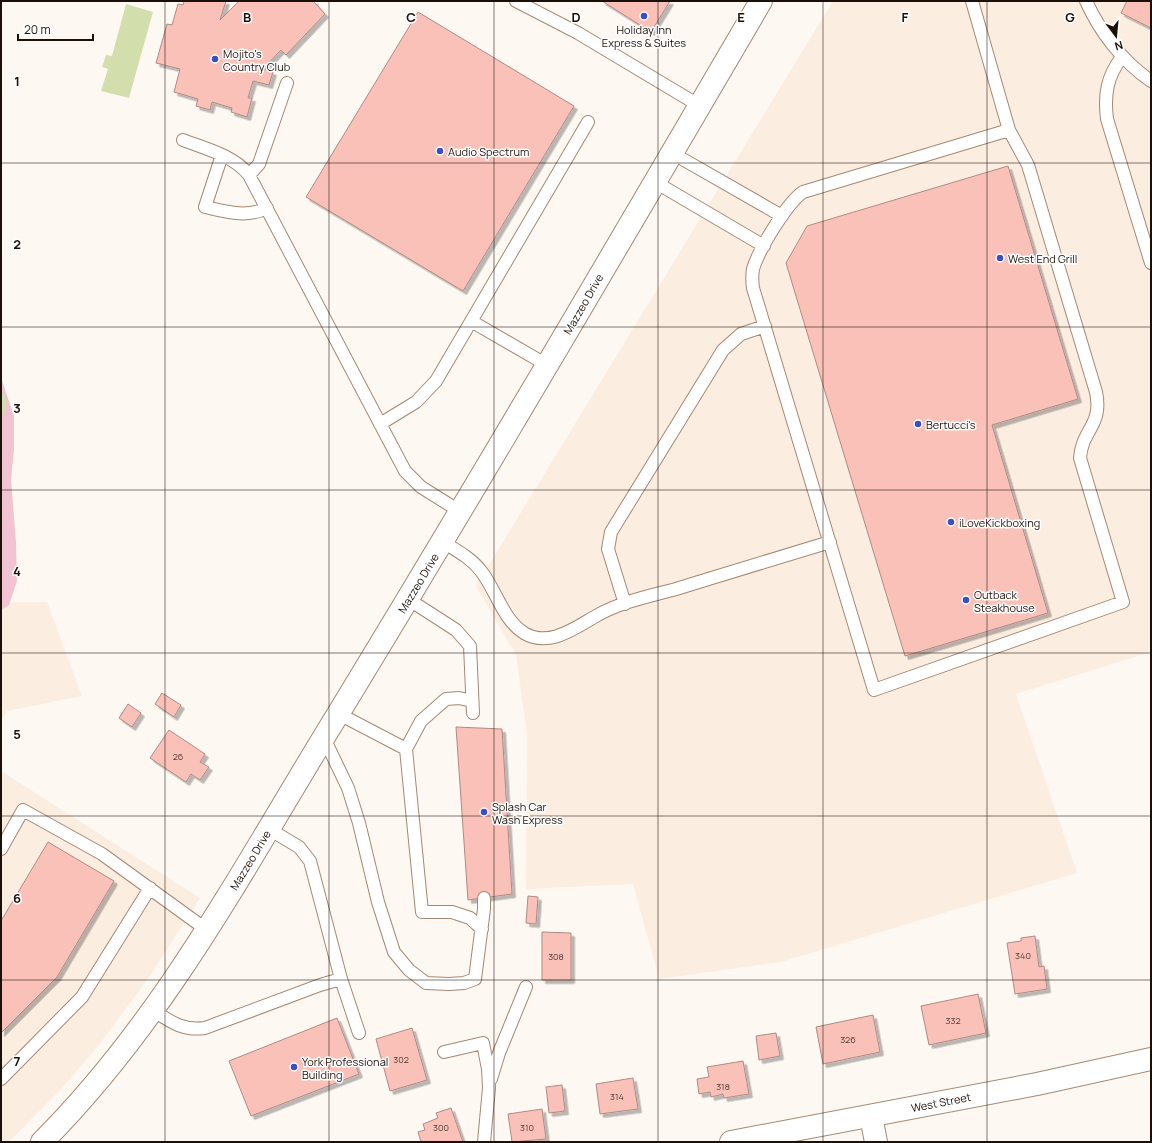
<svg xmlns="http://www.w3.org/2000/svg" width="1152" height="1143" font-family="Manrope,sans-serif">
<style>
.built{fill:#fcede1}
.green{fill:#f2c3d1}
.water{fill:#d3dead}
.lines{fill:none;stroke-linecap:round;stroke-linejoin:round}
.stream{stroke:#d3dead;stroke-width:7}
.building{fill:#f9c1b8;stroke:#b08a84;filter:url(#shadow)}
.service-casing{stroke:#a58872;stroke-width:14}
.minor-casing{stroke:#a58872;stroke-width:24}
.secondary-casing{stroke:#a58872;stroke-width:24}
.service{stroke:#fff;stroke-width:12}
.minor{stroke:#fff;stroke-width:22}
.secondary{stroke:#fff;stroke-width:22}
.grid{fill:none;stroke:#1b1008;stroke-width:1;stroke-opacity:0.55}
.poi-dot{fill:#3950c3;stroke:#fff;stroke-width:1.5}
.labels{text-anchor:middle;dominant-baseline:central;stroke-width:3;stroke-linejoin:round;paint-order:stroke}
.number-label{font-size:9px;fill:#523c34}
.poi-label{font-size:11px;fill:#1b1008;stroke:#fff;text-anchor:start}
.street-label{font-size:11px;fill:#1b1008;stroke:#fff}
.grid-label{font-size:13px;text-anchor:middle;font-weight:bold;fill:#1b1008;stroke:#fff;stroke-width:3;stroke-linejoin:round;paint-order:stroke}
</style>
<defs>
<filter id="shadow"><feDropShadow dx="3.5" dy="3.5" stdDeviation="0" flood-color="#0004"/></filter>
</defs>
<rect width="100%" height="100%" fill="#fef8f3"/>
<path class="built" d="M833 1H1151V652L1016 694 1077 873 781 962 659 979 633 884 526 889 527 734 516 655 476 586Z
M1 602H47L82 696 7 711 1 722Z
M1 771 200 898 150 976 99 1045 62 1088 9 1142H1Z"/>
<path class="green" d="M1 378 14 416V449L11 479 16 542 17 581 9 605 1 610Z"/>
<path class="water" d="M126 4 153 12 129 98 101 91 108 69 102 67 106 55 112 56Z"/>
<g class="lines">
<path class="stream" d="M1 396 3 401 1 411"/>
</g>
<path class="building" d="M184 1H226L220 20 239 1H315L314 2 325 14 286 55 281 50 263 69 273 72 269 85 253 81 248 98H252L247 117 231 112 232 108 212 102 210 110 196 106 198 99 174 92 180 69 156 63 167 24 172 25 178 4 183 5Z
M602 1H670L651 32Z
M1127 1H1151V28L1121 13Z
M418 12 574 106 463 291 306 197Z
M1008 166 1078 399 992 425 1048 613 905 656 786 263 807 226Z
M162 693 181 705 174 717 155 704Z
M128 704 141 713 132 727 119 718Z
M456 727 502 729 512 894 468 900Z
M169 730 205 754 200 762 209 767 200 780 191 774 186 782 150 758Z
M48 842 114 881 57 977 1 1033V921Z
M528 896 538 897 536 924 526 923Z
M542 932 571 933V980H542Z
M1035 936 1039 967 1044 966 1047 989 1015 994 1007 943 1021 941V938Z
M978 994 986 1033 929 1045 921 1006Z
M873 1015 880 1052 823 1064 816 1027Z
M337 1018 359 1074 251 1116 229 1061Z
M412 1028 427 1080 390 1091 376 1039Z
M776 1033 780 1056 759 1060 756 1036Z
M743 1061 749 1094 724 1098 723 1094 711 1097 710 1092 699 1094 697 1079 709 1077 707 1067Z
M633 1078 638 1109 600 1114 596 1084Z
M562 1085 565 1111 549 1113 546 1087Z
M451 1108 463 1142H421L418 1132 425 1130 423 1124 438 1118 436 1113Z
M542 1109 546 1139 512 1142 508 1114Z"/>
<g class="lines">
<defs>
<path id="service" d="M516 1 578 33 700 106
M972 1 1009 130 1028 165 1096 392C1103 426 1082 429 1080 458L1123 602 874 690 753 288C752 281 752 275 753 269 759 249 787 203 803 192L1009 130
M1086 1C1100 32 1123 62 1151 81
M1122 57C1107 76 1104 95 1107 119L1151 263
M183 140C206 149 233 155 249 175L405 471 421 487 461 512
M672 153 782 216
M222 155 205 207C227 212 246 218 267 208
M249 175 259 164 287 83
M655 182 764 246
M471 321 547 365
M380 424 416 402 436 381 588 122
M443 542C456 550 471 558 481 571 496 590 503 620 524 633 549 648 575 628 596 616 620 602 650 596 676 589 727 573 778 558 830 542
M408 599 456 630 470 646 473 713
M625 604 608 549 611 532 723 350 741 334 765 326
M339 714 406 749 421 721 446 699 459 698 472 701
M324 738 348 788 359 823 378 902 394 952 409 970 426 983 449 984 464 983 475 979 484 909V898
M406 749 422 912H452L470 918 482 929
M269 829 299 847 310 861 341 979 359 1033
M1 849 23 810 102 854 207 930
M154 1011C171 1022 183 1031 205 1028L320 985 341 979
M444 1052 483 1043 488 1069 489 1088 484 1142
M1 1079 82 997 150 888
M491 1079 499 1053 526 987"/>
<path id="minor" d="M871 1116 876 1142"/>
<path id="secondary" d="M42 1142C160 1024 238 878 324 737 473 493 617 247 761 1
M731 1142 1037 1084 1151 1059"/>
</defs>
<use href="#service" class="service-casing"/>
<use href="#minor" class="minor-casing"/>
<use href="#secondary" class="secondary-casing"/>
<use href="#service" class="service"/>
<use href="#minor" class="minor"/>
<use href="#secondary" class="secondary"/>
</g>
<path class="grid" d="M165 1V1142M329 1V1142M494 1V1142M658 1V1142M823 1V1142M987 1V1142M1 163H1151M1 327H1151M1 490H1151M1 653H1151M1 816H1151M1 980H1151"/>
<g class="poi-dot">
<circle cx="644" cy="16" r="4"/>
<circle cx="215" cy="59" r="4"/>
<circle cx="440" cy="151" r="4"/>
<circle cx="1000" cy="258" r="4"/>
<circle cx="918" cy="424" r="4"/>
<circle cx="951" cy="522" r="4"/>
<circle cx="966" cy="600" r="4"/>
<circle cx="484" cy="812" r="4"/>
<circle cx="294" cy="1067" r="4"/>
</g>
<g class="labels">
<g class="number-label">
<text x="178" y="756">26</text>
<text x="1023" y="955">340</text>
<text x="556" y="956">308</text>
<text x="953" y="1020">332</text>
<text x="848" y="1039">326</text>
<text x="401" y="1059">302</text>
<text x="723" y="1086">318</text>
<text x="617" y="1096">314</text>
<text x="441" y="1127">300</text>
<text x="527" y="1127">310</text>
</g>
<g class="poi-label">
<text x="644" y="29" text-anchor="middle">Holiday Inn<tspan x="644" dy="13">Express &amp; Suites</tspan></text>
<text x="223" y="53">Mojito's<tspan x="223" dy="13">Country Club</tspan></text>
<text x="448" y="151">Audio Spectrum</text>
<text x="1008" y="258">West End Grill</text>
<text x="926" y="424">Bertucci's</text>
<text x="959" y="522">iLoveKickboxing</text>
<text x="974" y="594">Outback<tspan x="974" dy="13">Steakhouse</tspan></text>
<text x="492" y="806">Splash Car<tspan x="492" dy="13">Wash Express</tspan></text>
<text x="302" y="1061">York Professional<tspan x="302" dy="13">Building</tspan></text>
</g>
<g class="street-label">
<text transform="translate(583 304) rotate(-60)">Mazzeo Drive</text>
<text transform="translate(418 583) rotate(-59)">Mazzeo Drive</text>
<text transform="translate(250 860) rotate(-59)">Mazzeo Drive</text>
<text transform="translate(941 1102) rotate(-11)">West Street</text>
</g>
</g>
<g class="grid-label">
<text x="247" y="22">B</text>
<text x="411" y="22">C</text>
<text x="576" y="22">D</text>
<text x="741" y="22">E</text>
<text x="905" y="22">F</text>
<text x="1070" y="22">G</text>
<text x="17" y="86">1</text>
<text x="17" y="249">2</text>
<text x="17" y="413">3</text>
<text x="17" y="576">4</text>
<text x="17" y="739">5</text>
<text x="17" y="903">6</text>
<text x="17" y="1066">7</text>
</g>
<rect width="1152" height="1143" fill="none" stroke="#1b1008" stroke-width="4"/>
<g transform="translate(1116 36) rotate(164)" stroke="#ffffff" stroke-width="3" paint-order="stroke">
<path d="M0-3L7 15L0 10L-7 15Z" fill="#1b1008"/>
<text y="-6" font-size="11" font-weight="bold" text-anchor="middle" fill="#1b1008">N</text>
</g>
<path d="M18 34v6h75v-6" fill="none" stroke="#1b1008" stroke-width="2"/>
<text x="24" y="34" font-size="12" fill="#1b1008" stroke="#ffffff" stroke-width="3" paint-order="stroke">20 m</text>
</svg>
